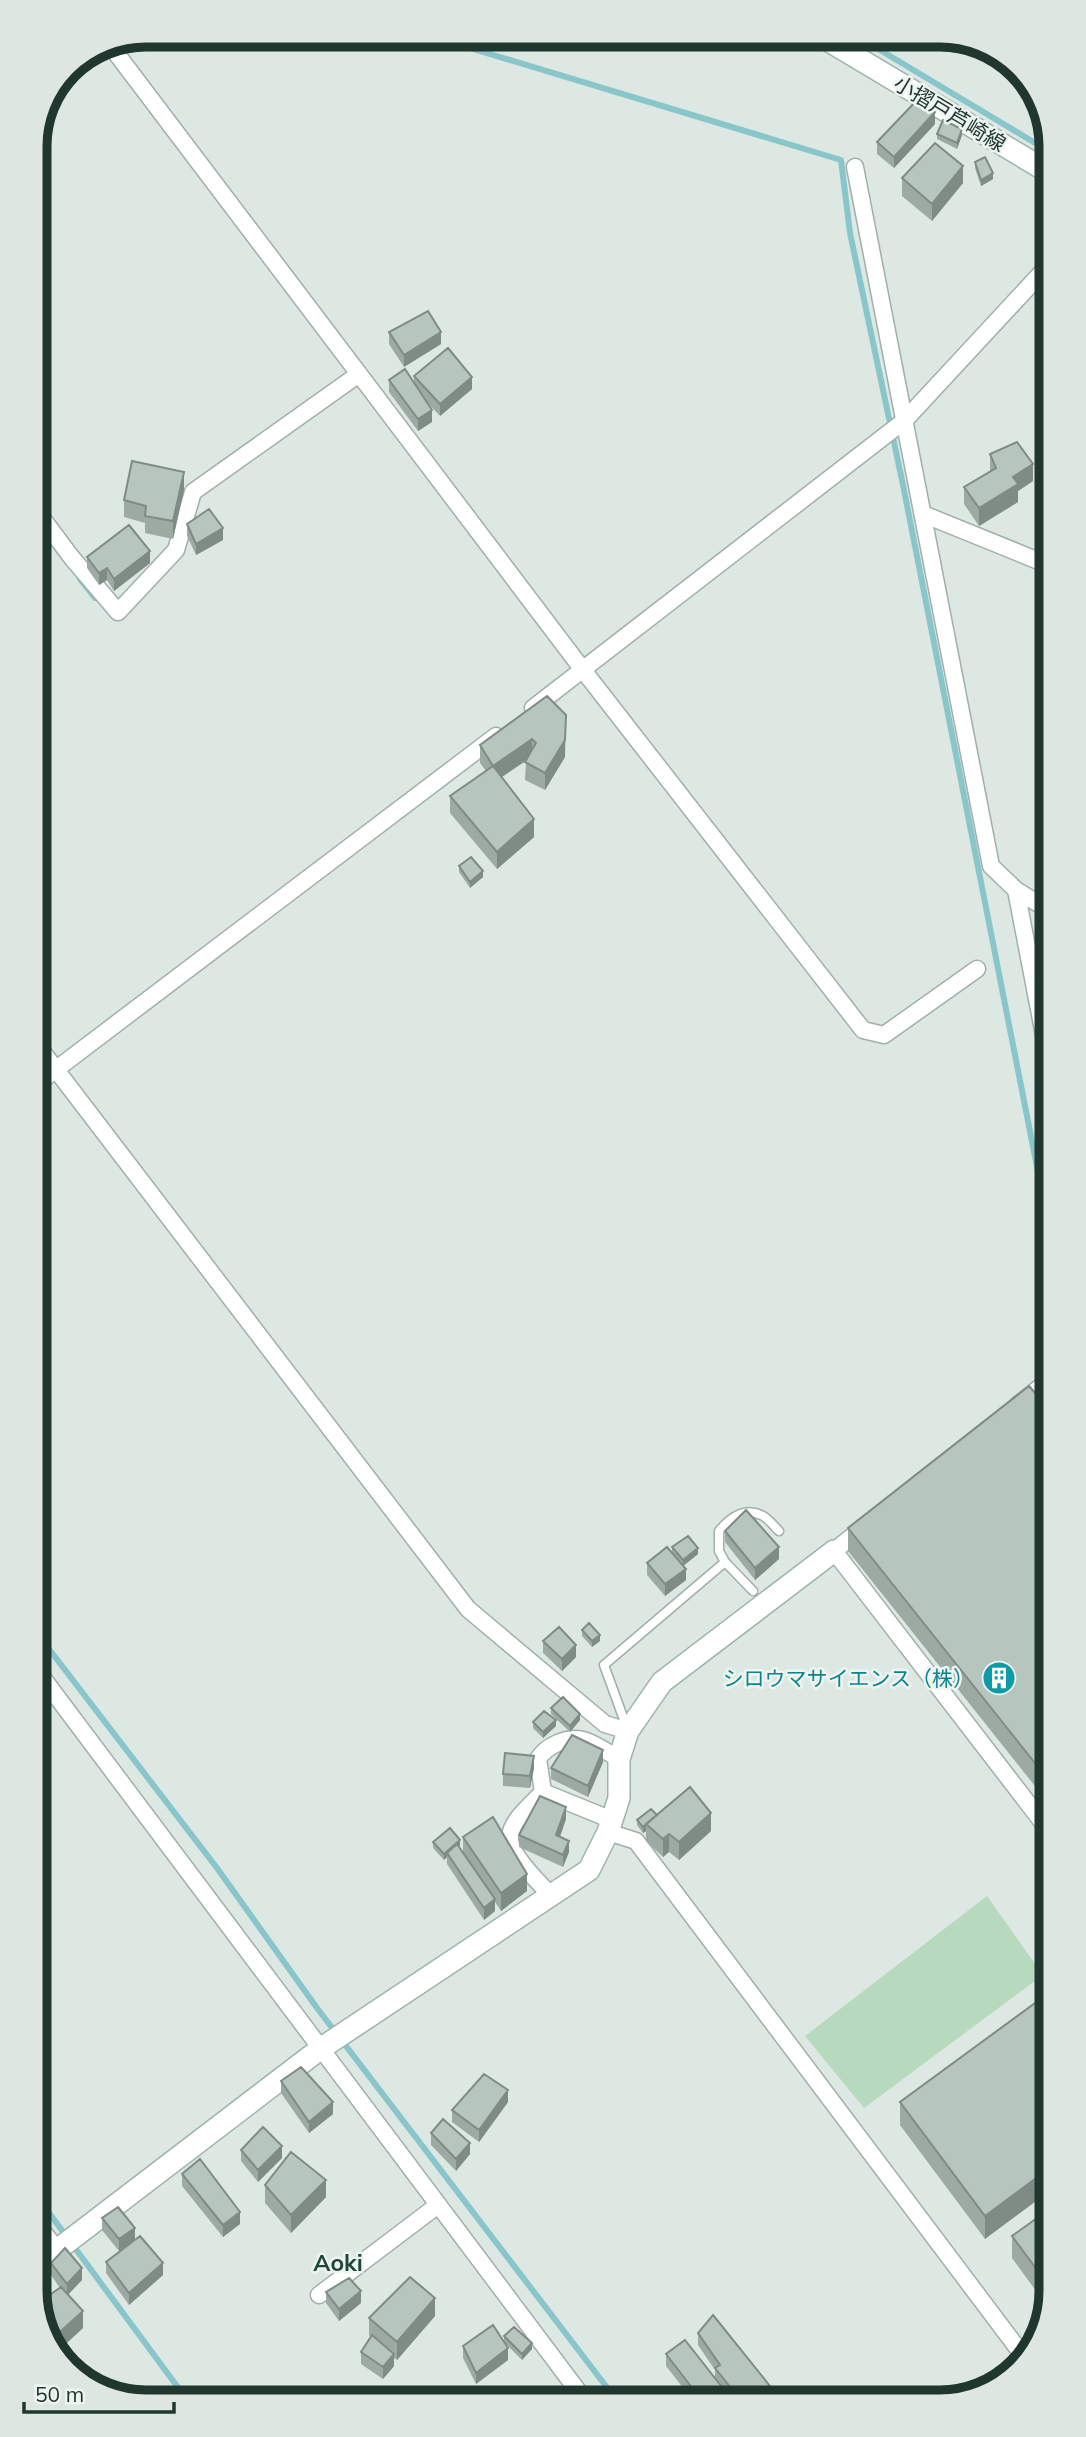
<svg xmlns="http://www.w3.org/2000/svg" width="1086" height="2437" font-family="Mulish,'Noto Sans JP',sans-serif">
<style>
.green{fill:#b7d9be}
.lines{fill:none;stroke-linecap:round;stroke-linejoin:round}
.stream{stroke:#88c6cb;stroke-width:6}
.lane-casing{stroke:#a1afa9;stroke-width:11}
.street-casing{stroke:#a1afa9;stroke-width:19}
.secondary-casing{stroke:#9eb3aa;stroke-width:24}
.lane{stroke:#fff;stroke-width:8}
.street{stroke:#fff;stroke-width:16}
.secondary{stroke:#fff;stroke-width:21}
.wall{fill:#9daaa3}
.shaded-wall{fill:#7f8b85}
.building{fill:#b6c6be;stroke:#7f8b85;stroke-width:2}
.labels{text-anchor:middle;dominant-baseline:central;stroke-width:5;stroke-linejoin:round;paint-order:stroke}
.street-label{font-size:21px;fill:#20372f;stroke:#eef5f1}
.culture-label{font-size:21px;fill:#0d838f;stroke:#eef5f1;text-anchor:end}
.neighbourhood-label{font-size:23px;font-weight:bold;fill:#1e473a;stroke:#eef5f1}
.rim{fill:none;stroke:#20372f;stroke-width:9}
</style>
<rect width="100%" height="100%" fill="#dee8e3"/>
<path class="green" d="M987 1896 1043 1975 864 2108 805 2036Z"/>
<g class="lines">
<path class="stream" d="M427 35 841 160 850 233 903 485 1048 1223
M855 35 1045 149
M80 579 95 598
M39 1636 217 1868 317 2008 615 2398
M41 2202 188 2401"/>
<defs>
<path id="lane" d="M725 1562 753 1591
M627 1728 604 1665 725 1562 719 1551V1531C729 1519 744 1507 761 1515 767 1517 774 1526 779 1531"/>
<path id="street" d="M113 49 583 670 863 1030 884 1035 977 969
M855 167 991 866 1016 890 1048 1056
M36 510 72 558 118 612 176 550 193 492 359 374
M923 514 1046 564
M533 708 904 421 1045 269
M1016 890 1047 909
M38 1046 468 1609 605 1724 628 1731
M38 1083 496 736
M1019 1404 1048 1381
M864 1527 834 1551 1050 1832
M39 1673 584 2399
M543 1792 538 1759C546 1746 567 1736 583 1740 595 1743 608 1753 619 1759
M608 1832 636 1841 1025 2358
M551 1896C540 1883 508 1854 510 1837 511 1820 533 1803 543 1792L612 1820
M41 2229 57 2250
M319 2295 438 2205"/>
<path id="secondary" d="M819 35 1045 170
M41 2265 57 2250 320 2049 589 1870 608 1832 619 1798V1759L628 1731 662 1682 834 1551"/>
</defs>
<use href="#lane" class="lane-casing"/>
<use href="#street" class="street-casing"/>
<use href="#secondary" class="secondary-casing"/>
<use href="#lane" class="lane"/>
<use href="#street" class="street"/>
<use href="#secondary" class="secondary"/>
</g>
<path class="wall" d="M935 124 894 168 877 154V142Z
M937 134 962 135 957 149 937 139Z
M975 162 993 179 981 186 975 168Z
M902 178 963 183 932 221 902 196Z
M389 332 441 344 404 367 389 344Z
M414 376 472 389 440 416 427 402 432 422 418 431 389 392V380L414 382Z
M990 454 1033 481 1018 491V502L979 526 964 504V487L990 472Z
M184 490 173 539 145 533V523L124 517V500Z
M187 524 223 540 196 555 187 536Z
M87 557 150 563 114 591 107 580 99 585 87 568Z
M547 696 565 757 545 790 525 780 526 761 502 777 534 837 497 869 450 813V796L486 771 480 763V745Z
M459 866 483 877 470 888 459 872Z
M1049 1409 1050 1805 848 1551V1528Z
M725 1531 779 1559 755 1580 725 1542Z
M672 1547 698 1554 683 1566 686 1580 665 1596 647 1575V1563L672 1553Z
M582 1630 600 1641 592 1647 582 1636Z
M543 1641 576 1657 562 1671 543 1653Z
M551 1708 580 1720 570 1732 551 1714Z
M533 1722 556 1726 543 1738 533 1728Z
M603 1762 588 1797 551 1779V1768Z
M534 1768 530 1788 503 1786V1774Z
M657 1815 711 1831 679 1860 669 1852 663 1857 646 1841V1831L643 1833 637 1825V1820Z
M566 1819 560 1837 569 1852 563 1867 519 1847V1835Z
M463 1837 527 1891 501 1911 495 1902V1911L484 1920 447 1864V1857L444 1860 433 1848V1842L460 1846 459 1847 463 1853Z
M1050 1992 985 2239 900 2125V2102Z
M281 2081 333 2114 309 2133 281 2093Z
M508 2102 479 2142 452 2122V2110Z
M431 2133 470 2154 456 2171 431 2145Z
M241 2150 282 2158 258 2182 241 2161Z
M182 2174 240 2224 223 2237 182 2186Z
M265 2185 326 2197 291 2233 265 2203Z
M1051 2208V2291L1047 2306 1012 2258V2236Z
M102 2218 135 2228 119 2251 102 2230Z
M106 2262 163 2275 129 2305 106 2273Z
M51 2263 82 2280 68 2294 83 2328 58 2351 41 2327 60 2288 51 2275Z
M326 2292 361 2303 339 2321 326 2303Z
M435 2316 397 2360 394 2358V2366L383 2379 361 2364V2352L371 2337 369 2335V2318Z
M698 2333 770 2397 729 2398 715 2379V2370L698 2345Z
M504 2336 532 2349 522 2360 505 2343 508 2360 476 2384 463 2358V2346L504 2342Z
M666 2354 725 2398H691L666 2366Z"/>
<path class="shaded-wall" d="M935 112V124L894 168V157Z
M962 129V135L957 149V143Z
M40 147V164L35 182V165Z
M963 166V183L932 221V204Z
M993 173V179L981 186V180Z
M441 332V344L404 367V355Z
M472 377V389L440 416V404Z
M432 410V422L418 431V419Z
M1033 464V481L1018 491V502L979 526V508L1013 477Z
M184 472V490L173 539V521Z
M223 528V540L196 555V544Z
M150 551V563L114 591V579Z
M107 568V580L99 585V573Z
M566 715 565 757 545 790V773Z
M532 739V756L493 783V766Z
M534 819V837L497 869V852Z
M483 871V877L470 888V882Z
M779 1547V1559L755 1580V1568Z
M698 1548V1554L683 1566V1560Z
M686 1569V1580L665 1596V1584Z
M600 1635V1641L592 1647V1641Z
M576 1645V1657L562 1671V1659Z
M580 1714V1720L570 1732V1726Z
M556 1720V1726L543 1738V1732Z
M603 1750V1762L588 1797V1786Z
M534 1756V1768L530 1788V1776Z
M566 1807V1819L556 1847V1835Z
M711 1813V1831L679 1860V1842Z
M646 1825V1831L643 1833V1827Z
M669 1834V1852L663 1857V1839Z
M460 1840V1846L449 1856 447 1853V1857L444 1860V1854Z
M569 1841V1852L563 1867V1855Z
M527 1874V1891L501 1911V1893Z
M495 1899V1911L484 1920V1908Z
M508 2090V2102L479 2142V2130Z
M333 2102V2114L309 2133V2122Z
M470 2143V2154L456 2171V2159Z
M282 2146V2158L258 2182V2170Z
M1051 2167V2190L985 2239V2216Z
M326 2180V2197L291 2233V2215Z
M240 2212V2224L223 2237V2225Z
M135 2228V2240L119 2251V2239Z
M163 2263V2275L129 2305V2293Z
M82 2268V2280L67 2296V2284Z
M361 2291V2303L339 2321V2309Z
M435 2298V2316L397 2360V2342Z
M83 2311V2328L58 2351 51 2340Z
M532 2343V2349L522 2360V2354Z
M508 2348V2360L476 2384V2373Z
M394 2354V2366L383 2379V2367Z
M770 2386V2397H755Z
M725 2391V2398H715Z"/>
<path class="building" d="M919 98 935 112 894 157 877 142Z
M943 120 962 129 957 143 937 134Z
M935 143 963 166 932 204 902 178Z
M35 145 40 147 35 165Z
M985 157 993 173 981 180 975 162Z
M428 311 441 332 404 355 389 332Z
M448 348 472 377 440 404 414 376Z
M405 369 432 410 418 419 389 380Z
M1017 442 1033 464 1013 477 1018 484 979 508 964 487 996 468 990 454Z
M132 461 184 472 173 521 145 516 146 506 124 500Z
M209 509 223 528 196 544 187 524Z
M129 525 150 551 114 579 107 568 99 573 87 557Z
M547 696 566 715 565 740 545 773 525 762 536 743 532 739 493 766 480 745Z
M493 766 534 819 497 852 450 796Z
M471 857 483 871 470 882 459 866Z
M1029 1386 1049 1409 1050 1782 848 1528Z
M746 1510 779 1547 755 1568 725 1531Z
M688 1536 698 1548 683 1560 672 1547Z
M667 1547 686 1569 665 1584 647 1563Z
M589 1623 600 1635 592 1641 582 1630Z
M559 1627 576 1645 562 1659 543 1641Z
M563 1697 580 1714 570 1726 551 1708Z
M544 1711 556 1720 543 1732 533 1722Z
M572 1735 603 1750 588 1786 551 1768Z
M505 1753 534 1756 530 1776 503 1774Z
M690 1787 711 1813 679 1842 669 1834 663 1839 646 1824Z
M540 1796 566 1807 556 1835 569 1841 563 1855 519 1835Z
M651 1809 657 1815 643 1827 637 1820Z
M493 1817 527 1874 501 1893 463 1837Z
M450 1828 460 1840 444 1854 433 1842Z
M457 1844 495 1899 484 1908 447 1853Z
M1050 1992 1051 2167 985 2216 900 2102Z
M301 2067 333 2102 309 2122 281 2081Z
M484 2074 508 2090 479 2130 452 2110Z
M443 2119 470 2143 456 2159 431 2133Z
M263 2127 282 2146 258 2170 241 2150Z
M291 2152 326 2180 291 2215 265 2185Z
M200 2159 240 2212 223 2225 182 2174Z
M118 2207 135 2228 119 2239 102 2218Z
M1051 2208V2289L1012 2236Z
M140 2236 163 2263 129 2293 106 2262Z
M65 2248 82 2268 67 2284 51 2263Z
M410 2277 435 2298 397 2342 369 2318Z
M349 2278 361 2291 339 2309 326 2292Z
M61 2287 83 2311 51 2340 41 2327V2301Z
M713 2315 770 2386 755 2397 739 2398 715 2368 720 2365 698 2333Z
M493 2325 508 2348 476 2373 463 2346Z
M514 2327 532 2343 522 2354 504 2336Z
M372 2335 394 2354 383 2367 361 2352Z
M685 2340 725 2391 715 2398H700L666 2354Z"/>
<defs>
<symbol id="building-disc" viewBox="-11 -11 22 22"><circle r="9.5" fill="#0f9aa8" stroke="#eef5f1"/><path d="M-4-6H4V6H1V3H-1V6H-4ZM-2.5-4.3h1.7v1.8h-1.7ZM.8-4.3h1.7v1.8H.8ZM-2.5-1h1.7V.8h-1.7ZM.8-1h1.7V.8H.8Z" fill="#fff"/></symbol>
</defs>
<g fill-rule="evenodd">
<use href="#building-disc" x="980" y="1659" width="38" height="38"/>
</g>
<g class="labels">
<g class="street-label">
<text transform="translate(950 113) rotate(31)">小摺戸芦崎線</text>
</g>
<g class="culture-label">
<text x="974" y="1678">シロウマサイエンス（株）</text>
</g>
<g class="neighbourhood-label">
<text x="338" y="2262">Aoki</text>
</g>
</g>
<path d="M0 0H1086V2437H0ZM146 47H940A99 99 0 0 1 1039 146V2291A99 99 0 0 1 940 2390H146A99 99 0 0 1 47 2291V146A99 99 0 0 1 146 47Z" fill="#dee6e1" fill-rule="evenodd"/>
<path class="rim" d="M146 47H940A99 99 0 0 1 1039 146V2291A99 99 0 0 1 940 2390H146A99 99 0 0 1 47 2291V146A99 99 0 0 1 146 47Z"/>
<path d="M24 2402v10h150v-10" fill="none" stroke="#20372f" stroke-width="3.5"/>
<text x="35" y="2402" font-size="21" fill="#20372f" stroke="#eef5f1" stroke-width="5" paint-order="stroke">50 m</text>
</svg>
